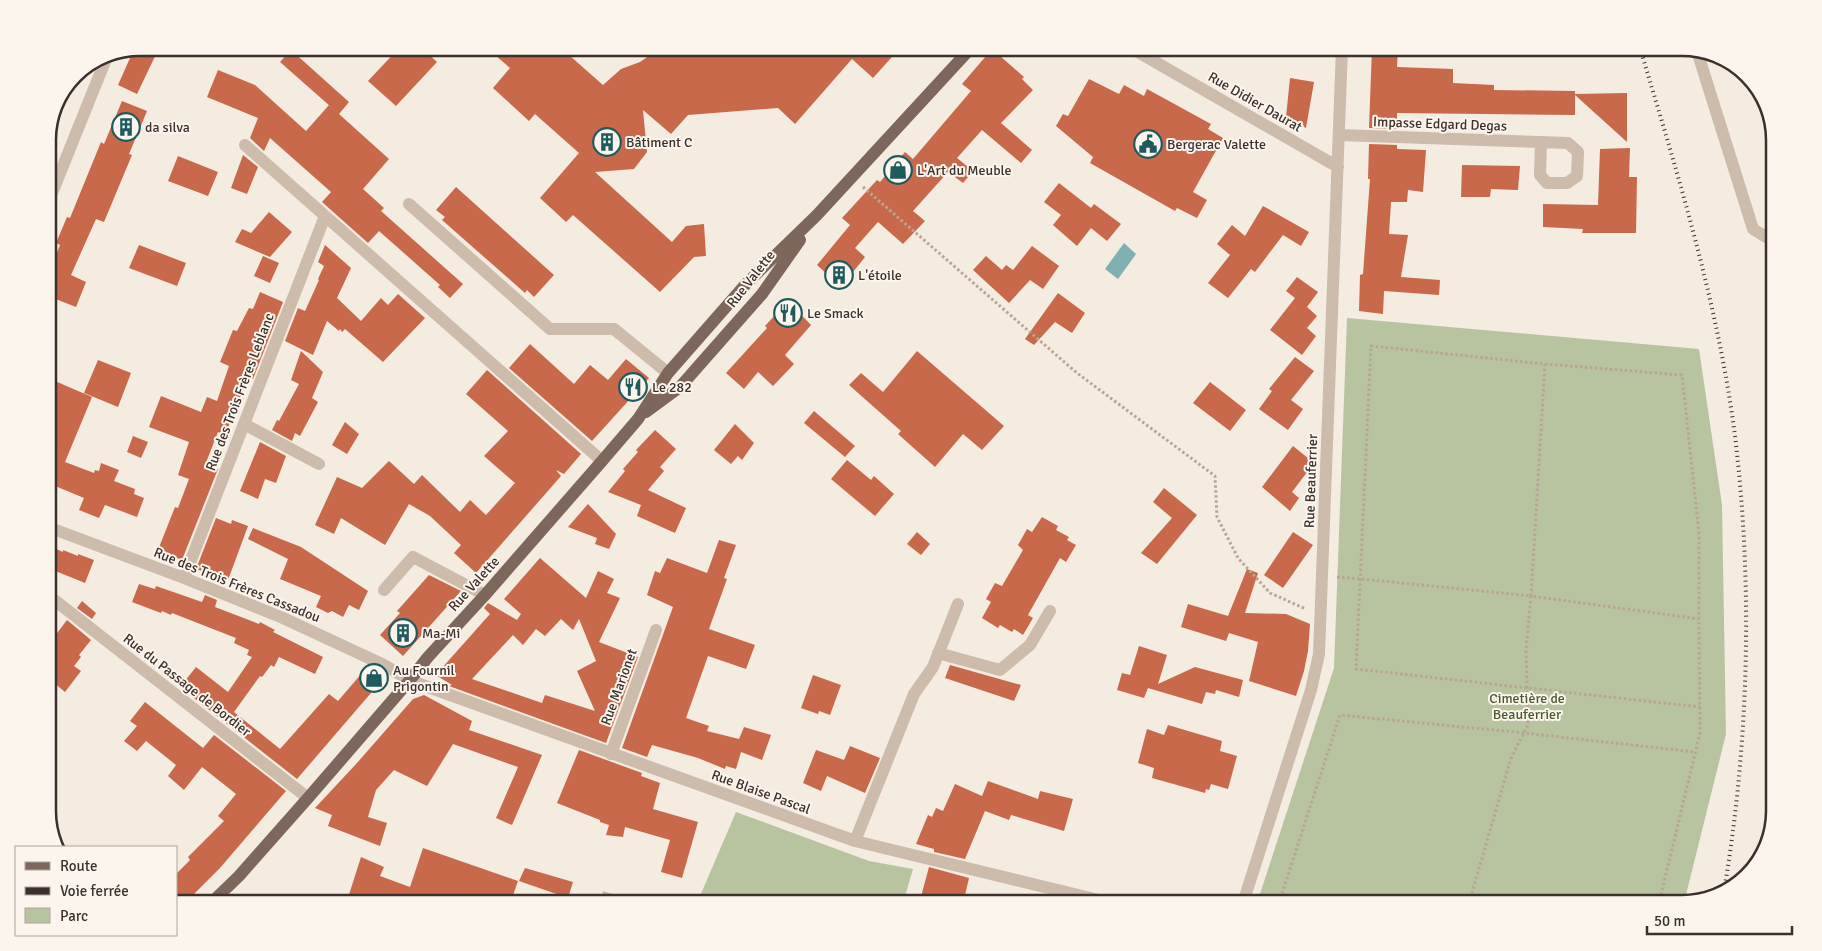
<svg xmlns="http://www.w3.org/2000/svg" width="1822" height="951" font-family="Signika,sans-serif">
<style>
.green{fill:#b8c4a0}
.water{fill:#7fb0b2}
.building{fill:#c8694b;fill-rule:evenodd}
.lines{fill:none;stroke-linecap:round;stroke-linejoin:round}
.path{stroke:#b9a596;stroke-width:3;stroke-dasharray:2.5 2.5;stroke-linecap:butt}
.minor{stroke:#cdbbac;stroke-width:12}
.major{stroke:#7d675c;stroke-width:12}
.rail{stroke:#3b302b;stroke-width:4;stroke-dasharray:1 4;stroke-linecap:butt}
.labels{text-anchor:middle;dominant-baseline:central;stroke-width:4;stroke-linejoin:round;paint-order:stroke}
.street-label{font-size:14px;fill:#3b302b;stroke:#fbf5ee}
.poi-label{font-size:14px;fill:#3b302b;stroke:#fbf5ee;text-anchor:start}
.park-label{font-size:14px;fill:#4a5a2e;stroke:#fbf5ee}
.rim{fill:none;stroke:#3b302b;stroke-width:2.5}
</style>
<rect width="100%" height="100%" fill="#f4ebe1"/>
<path class="green" d="M1347 318 1699 349 1722 505 1726 734 1684 903H1257L1334 668Z
M736 812 869 861 913 869 903 903H697Z
M603 891 642 903H600Z"/>
<path class="water" d="M1124 243 1136 254 1118 279 1105 269Z"/>
<path class="building" d="M140 48H159L137 94 118 85 134 49Z
M399 48H422L437 62 396 106 368 81Z
M487 48H561L603 85 621 69 640 62 660 48H900L873 78 852 59 795 124 778 108 688 115 671 134 643 110 647 152 634 169 595 172 672 242 686 226 704 224 706 256 694 257 660 292 573 215 566 222 540 198 579 153 535 114 529 121 493 88 510 68Z
M1372 48H1398L1397 67 1453 69V83L1494 85V90L1575 91V94L1627 93V142L1575 95V115L1397 113V129L1369 128Z
M992 49 1024 77 1022 79 1033 90 1001 123 1032 150 1021 163 982 130 957 158 973 171 963 183 948 172 913 211 925 221 903 244 878 222 855 248 865 257 841 287 817 265 850 225 842 218 877 180 880 182 905 152 913 159 971 91 962 84Z
M291 50 349 102 339 114 280 62Z
M218 70 255 85 306 131 329 105 389 159 363 189 384 208 381 211 463 284 450 298 438 287 440 285 379 231 368 243 322 202 331 192 270 138 264 151 250 138 258 118 207 97Z
M1290 78 1314 82 1306 128 1286 117Z
M1089 79 1119 94 1124 85 1144 96 1147 89 1211 124 1208 129 1223 138 1193 192 1207 200 1197 218 1177 208 1175 211 1090 163 1093 157 1056 126 1063 114 1068 116Z
M122 101 147 111 129 154 132 155 104 222 96 219 71 275 86 282 76 307 48 296V275L60 245 56 243 67 217 70 218 101 142 104 144Z
M1369 144 1397 145V149L1426 150 1423 192 1408 190 1407 202H1391L1389 234 1408 235 1401 277 1440 280 1439 295 1384 291 1383 314 1359 311 1360 275 1363 274 1370 179H1368Z
M1630 148 1629 177H1637L1636 233H1582L1583 229 1543 227V204L1598 205 1600 149Z
M243 155 258 167 247 194 231 188Z
M178 156 218 172 208 196 168 181Z
M1462 165 1520 166 1518 190 1491 189 1490 197H1461Z
M1059 183 1091 208 1094 204 1121 224 1107 241 1091 228 1077 246 1053 225 1061 215 1044 202Z
M456 187 554 275 534 297 527 290 525 293 442 220 445 217 436 210Z
M1263 206 1309 232 1301 246 1283 235 1255 272 1251 269 1228 298 1208 283 1230 255 1217 244 1232 225 1245 236Z
M269 212 292 232 270 257 235 242 242 229 251 233Z
M139 245 186 263 177 286 129 268Z
M325 245 351 268 337 298 361 321 381 298 388 305 398 294 425 318 383 362 345 329 342 332 340 329 339 331 327 321 313 355 285 341 298 308 305 311 319 280 318 279 324 266 318 262Z
M1032 246 1059 266 1043 289 1030 280 1009 303 973 270 986 256 1002 270 1006 265 1013 270Z
M263 256 279 263 270 283 254 276Z
M1297 277 1318 292 1307 307 1317 316 1307 328 1316 336 1302 355 1270 330 1295 298 1286 291Z
M260 292 283 302 253 379 248 378 225 435 218 432 205 465 218 469 182 560 158 550 175 507 178 508 189 479 178 475 189 442 149 427 161 396 201 412 207 397 217 401 229 366 220 362 233 330 237 331 249 308 253 309Z
M1058 293 1085 313 1072 333 1055 322 1034 345 1025 339Z
M788 301 811 325 785 355 794 364 773 386 758 372 744 389 726 373 767 328 765 326Z
M530 344 574 384 590 365 608 380 626 359 649 378 592 441 509 368Z
M301 351 323 372 312 398 318 402 300 436 295 433 292 441 272 430 277 420 279 421 299 384 291 380Z
M917 351 1004 426 982 450 963 434 935 467 898 434 901 431 849 385 861 373 883 392Z
M1295 357 1314 371 1291 400 1303 409 1288 430 1259 409 1272 391 1269 389Z
M98 360 131 373 118 407 84 393Z
M487 370 581 454 564 474 556 470 561 476 476 573 454 553 461 545 430 516 409 504 385 545 341 518 334 534 315 525 337 477 362 488 389 461 414 484 422 475 460 512 470 500 486 515 515 483 484 456 508 431 466 394Z
M48 378 92 397 65 462 94 473 95 470 99 471 101 463 119 470 114 481 135 489 134 494 144 498 137 517 105 505 99 518 79 510 84 498 48 483Z
M1210 382 1246 410 1230 431 1193 403Z
M814 411 855 446 845 457 804 423Z
M345 422 359 434 347 454 332 445Z
M735 424 754 443 742 460 738 456 731 464 714 450Z
M655 430 676 449 660 467 664 471 648 490 686 508 675 533 637 516 641 505 608 492 625 471 623 469 638 452 636 450Z
M133 436 148 442 141 458 127 452Z
M260 442 286 456 276 483 265 479 258 499 240 491Z
M1293 446 1314 463 1292 492 1299 498 1290 511 1262 487Z
M847 460 871 480 874 476 894 494 875 516 831 479Z
M1164 488 1197 515 1157 564 1141 553 1172 518 1153 502Z
M588 504 616 534 609 549 595 544 597 538 568 527Z
M1042 517 1058 526 1056 530 1069 537 1067 540 1076 545 1066 562 1060 558 1028 615 1033 618 1023 635 1014 629 1012 632 1000 625 998 628 982 618 991 602 986 599 995 583 1002 586 1023 550 1018 545 1027 529 1032 532Z
M216 518 231 524 232 520 248 526 228 580 222 578 220 584 212 580 214 575 196 569Z
M253 528 301 547 368 591 359 610 349 605 343 617 332 611 328 613 316 607 321 596 280 579 288 559 248 539Z
M917 532 930 544 921 555 907 544Z
M1293 532 1313 545 1283 588 1264 575Z
M719 540 736 545 724 578 727 579 709 629 755 645 746 669 708 656 686 718 709 726 707 731 739 739 744 727 771 735 762 760 741 752 736 769 726 766 725 769 698 758 652 745 647 757 622 748 673 607 647 595 655 571 660 573 667 558 707 573Z
M52 547 63 552V550L78 556V554L94 560 85 583 48 568V549L51 550Z
M540 558 586 598 598 571 614 579 607 593 620 598 599 642 638 657 606 743 449 686 452 685 434 674 437 667 441 669 490 614 484 608 488 603 517 620 521 614 504 599ZM561 619 573 630 579 619 596 661 577 671 595 711 545 695 542 703 472 679 513 635 523 645 536 629 545 636Z
M1247 569 1258 573 1245 613 1286 614 1310 624 1308 651 1304 671 1296 696 1249 681 1258 642 1229 633 1226 641 1181 627 1188 604 1228 616Z
M429 575 461 591 403 656 380 635 400 613 397 611Z
M139 584 155 589 156 586 202 602 205 595 217 600 215 607 259 624 260 622 275 630 273 632 323 657 315 674 279 657 274 667 271 665 262 677 260 676 234 712 280 749 329 694 338 701 368 666 381 673 383 679 297 779 180 687 196 667 228 692 252 657 247 655 249 650 234 643 236 638 172 613 171 615 162 611 161 613 132 602Z
M82 601 96 613 92 619 77 608Z
M67 620 91 640 79 655 81 657 74 666 81 671 65 692 48 678V645Z
M1139 646 1167 655 1158 684 1195 667 1243 680 1239 697 1216 690 1215 694 1206 692 1202 704 1148 688 1144 698 1117 690 1122 673 1130 675Z
M950 665 1021 685 1014 701 945 678Z
M813 675 841 685 830 715 819 711 818 714 801 708Z
M424 695 472 721 469 730 542 755 512 825 496 818 518 767 453 744 427 786 394 770 376 790 368 817 387 823 380 846 328 826 332 815 315 808 357 763 413 699Z
M145 702 203 748 214 735 286 791 220 868 184 904H176V874L190 860 188 857 224 821 218 816 236 794 202 767 184 790 168 776 176 765 146 741 137 751 124 741 137 726 130 721Z
M1168 725 1222 741 1220 751 1237 756 1228 789 1211 784 1209 790 1206 789 1205 793 1170 783 1152 778 1154 768 1138 763 1147 729 1164 735Z
M850 746 880 758 865 793 827 776 821 791 803 783 816 750 844 760Z
M579 750 642 773 641 776 660 783 653 809 698 822 682 878 661 872 670 840 625 827 623 837 606 835 609 825 600 822V820L557 803Z
M988 781 1038 799 1040 791 1073 799 1064 831 1011 815 1009 820 985 811 965 859 934 852V849L916 844 928 815 932 817 936 808 943 811 955 784 982 796Z
M423 848 518 881 510 904H346L361 857 384 867 380 876 410 887Z
M929 867 969 878 963 904H919Z
M525 868 573 882 568 898 519 881Z"/>
<g class="lines">
<path class="path" d="M863 187 1077 373 1215 476 1217 517 1238 558 1270 593 1306 609
M1545 364 1682 375 1699 533V619
M1337 577 1361 579 1531 596 1545 364 1371 346 1356 669 1700 707
M1279 903 1340 715 1524 733 1695 752
M1469 903 1511 758 1528 725 1526 650 1531 596 1699 619 1700 733 1659 903"/>
<path class="minor" d="M1131 48 1338 167
M1697 51 1753 229 1766 237 1774 238
M1339 135 1568 143 1578 152 1577 176 1567 183H1547L1540 175 1541 143
M245 145 602 461
M48 203 108 54
M409 204 550 329H614L668 373
M244 424 319 464
M48 527 184 578 283 618 382 664 410 680 428 687 855 841 1111 903
M184 578 325 216
M384 590 413 557 485 595
M48 595 308 798
M938 653 1000 670 1030 645 1050 611
M611 754 656 630
M1770 830 1774 797
M855 841 914 694 933 667 958 604
M1243 903 1311 690 1319 654 1342 48"/>
<path class="major" d="M646 412 680 387 762 294 800 240
M211 903 239 876 308 798 410 680 428 657 485 595 602 461 638 419 668 373 746 284 817 215 971 48"/>
<path class="rail" d="M1640 48C1678 175 1718 304 1735 436 1753 584 1749 744 1724 891"/>
</g>
<defs>
<symbol id="building-ring" viewBox="-11 -11 22 22"><circle r="9.5" fill="#fbf5ee" stroke="#1f5a5e" stroke-width="1.5"/><path d="M-4-6H4V6H1V3H-1V6H-4ZM-2.5-4.3h1.7v1.8h-1.7ZM.8-4.3h1.7v1.8H.8ZM-2.5-1h1.7V.8h-1.7ZM.8-1h1.7V.8H.8Z" fill="#1f5a5e"/></symbol>
<symbol id="civic-ring" viewBox="-11 -11 22 22"><circle r="9.5" fill="#fbf5ee" stroke="#1f5a5e" stroke-width="1.5"/><path d="M-.6-6.5H3V-4.5H.6V-3L4-1V1h2V6H-6V1h2V-1L-.6-3ZM-1.2 2.5V6h2.4V2.5Z" fill="#1f5a5e"/></symbol>
<symbol id="shop-ring" viewBox="-11 -11 22 22"><circle r="9.5" fill="#fbf5ee" stroke="#1f5a5e" stroke-width="1.5"/><path d="M-5-2.5h2.3a2.7 3.5 0 0 1 5.4 0H5L5.5 6h-11ZM-1.5-2.5h3a1.5 2.3 0 0 0-3 0Z" fill="#1f5a5e"/></symbol>
<symbol id="restaurant-ring" viewBox="-11 -11 22 22"><circle r="9.5" fill="#fbf5ee" stroke="#1f5a5e" stroke-width="1.5"/><path d="M-5-6h1v4h1v-4h1v4h1v-4h1v5L-1.5 .5V6h-2V.5L-5-1ZM5-6V6H3V1.5H1.5Q1.5-4 5-6Z" fill="#1f5a5e"/></symbol>
</defs>
<g fill-rule="evenodd">
<use href="#building-ring" x="110" y="111" width="32" height="32"/>
<use href="#building-ring" x="591" y="126" width="32" height="32"/>
<use href="#civic-ring" x="1132" y="128" width="32" height="32"/>
<use href="#shop-ring" x="882" y="154" width="32" height="32"/>
<use href="#building-ring" x="823" y="259" width="32" height="32"/>
<use href="#restaurant-ring" x="772" y="297" width="32" height="32"/>
<use href="#restaurant-ring" x="617" y="371" width="32" height="32"/>
<use href="#building-ring" x="387" y="617" width="32" height="32"/>
<use href="#shop-ring" x="358" y="662" width="32" height="32"/>
</g>
<g class="labels">
<g class="street-label">
<text transform="translate(1255 102) rotate(30)">Rue Didier Daurat</text>
<text transform="translate(1440 124) rotate(2)">Impasse Edgard Degas</text>
<text transform="translate(751 279) rotate(-52)">Rue Valette</text>
<text transform="translate(240 392) rotate(-69)">Rue des Trois Frères Leblanc</text>
<text transform="translate(1311 481) rotate(-88)">Rue Beauferrier</text>
<text transform="translate(474 584) rotate(-48)">Rue Valette</text>
<text transform="translate(237 585) rotate(22)">Rue des Trois Frères Cassadou</text>
<text transform="translate(187 685) rotate(38)">Rue du Passage de Bordier</text>
<text transform="translate(619 687) rotate(-70)">Rue Marionet</text>
<text transform="translate(761 792) rotate(20)">Rue Blaise Pascal</text>
</g>
<g class="poi-label">
<text x="145" y="127">da silva</text>
<text x="626" y="142">Bâtiment C</text>
<text x="1167" y="144">Bergerac Valette</text>
<text x="917" y="170">L'Art du Meuble</text>
<text x="858" y="275">L'étoile</text>
<text x="807" y="313">Le Smack</text>
<text x="652" y="387">Le 282</text>
<text x="422" y="633">Ma-Mi</text>
<text x="393" y="670">Au Fournil<tspan x="393" dy="16">Prigontin</tspan></text>
</g>
<g class="park-label">
<text x="1527" y="698">Cimetière de<tspan x="1527" dy="16">Beauferrier</tspan></text>
</g>
</g>
<path d="M0 0H1822V951H0ZM140 56H1682A84 84 0 0 1 1766 140V811A84 84 0 0 1 1682 895H140A84 84 0 0 1 56 811V140A84 84 0 0 1 140 56Z" fill="#fbf5ee" fill-rule="evenodd"/>
<path class="rim" d="M140 56H1682A84 84 0 0 1 1766 140V811A84 84 0 0 1 1682 895H140A84 84 0 0 1 56 811V140A84 84 0 0 1 140 56Z"/>
<rect x="15" y="846" width="162" height="90" fill="#fbf5ee" stroke="#aea6a0"/>
<rect x="25" y="862" width="25" height="8" fill="#7d675c" stroke="#aea6a0"/>
<text x="60" y="871" font-size="15" fill="#3b302b">Route</text>
<rect x="25" y="887" width="25" height="8" fill="#3b302b" stroke="#aea6a0"/>
<text x="60" y="896" font-size="15" fill="#3b302b">Voie ferrée</text>
<rect x="25" y="908" width="25" height="15" fill="#b8c4a0" stroke="#aea6a0"/>
<text x="60" y="921" font-size="15" fill="#3b302b">Parc</text>
<path d="M1647 926v8h145v-8" fill="none" stroke="#3b302b" stroke-width="2.5"/>
<text x="1654" y="926" font-size="15" fill="#3b302b" stroke="#fbf5ee" stroke-width="4" paint-order="stroke">50 m</text>
</svg>
